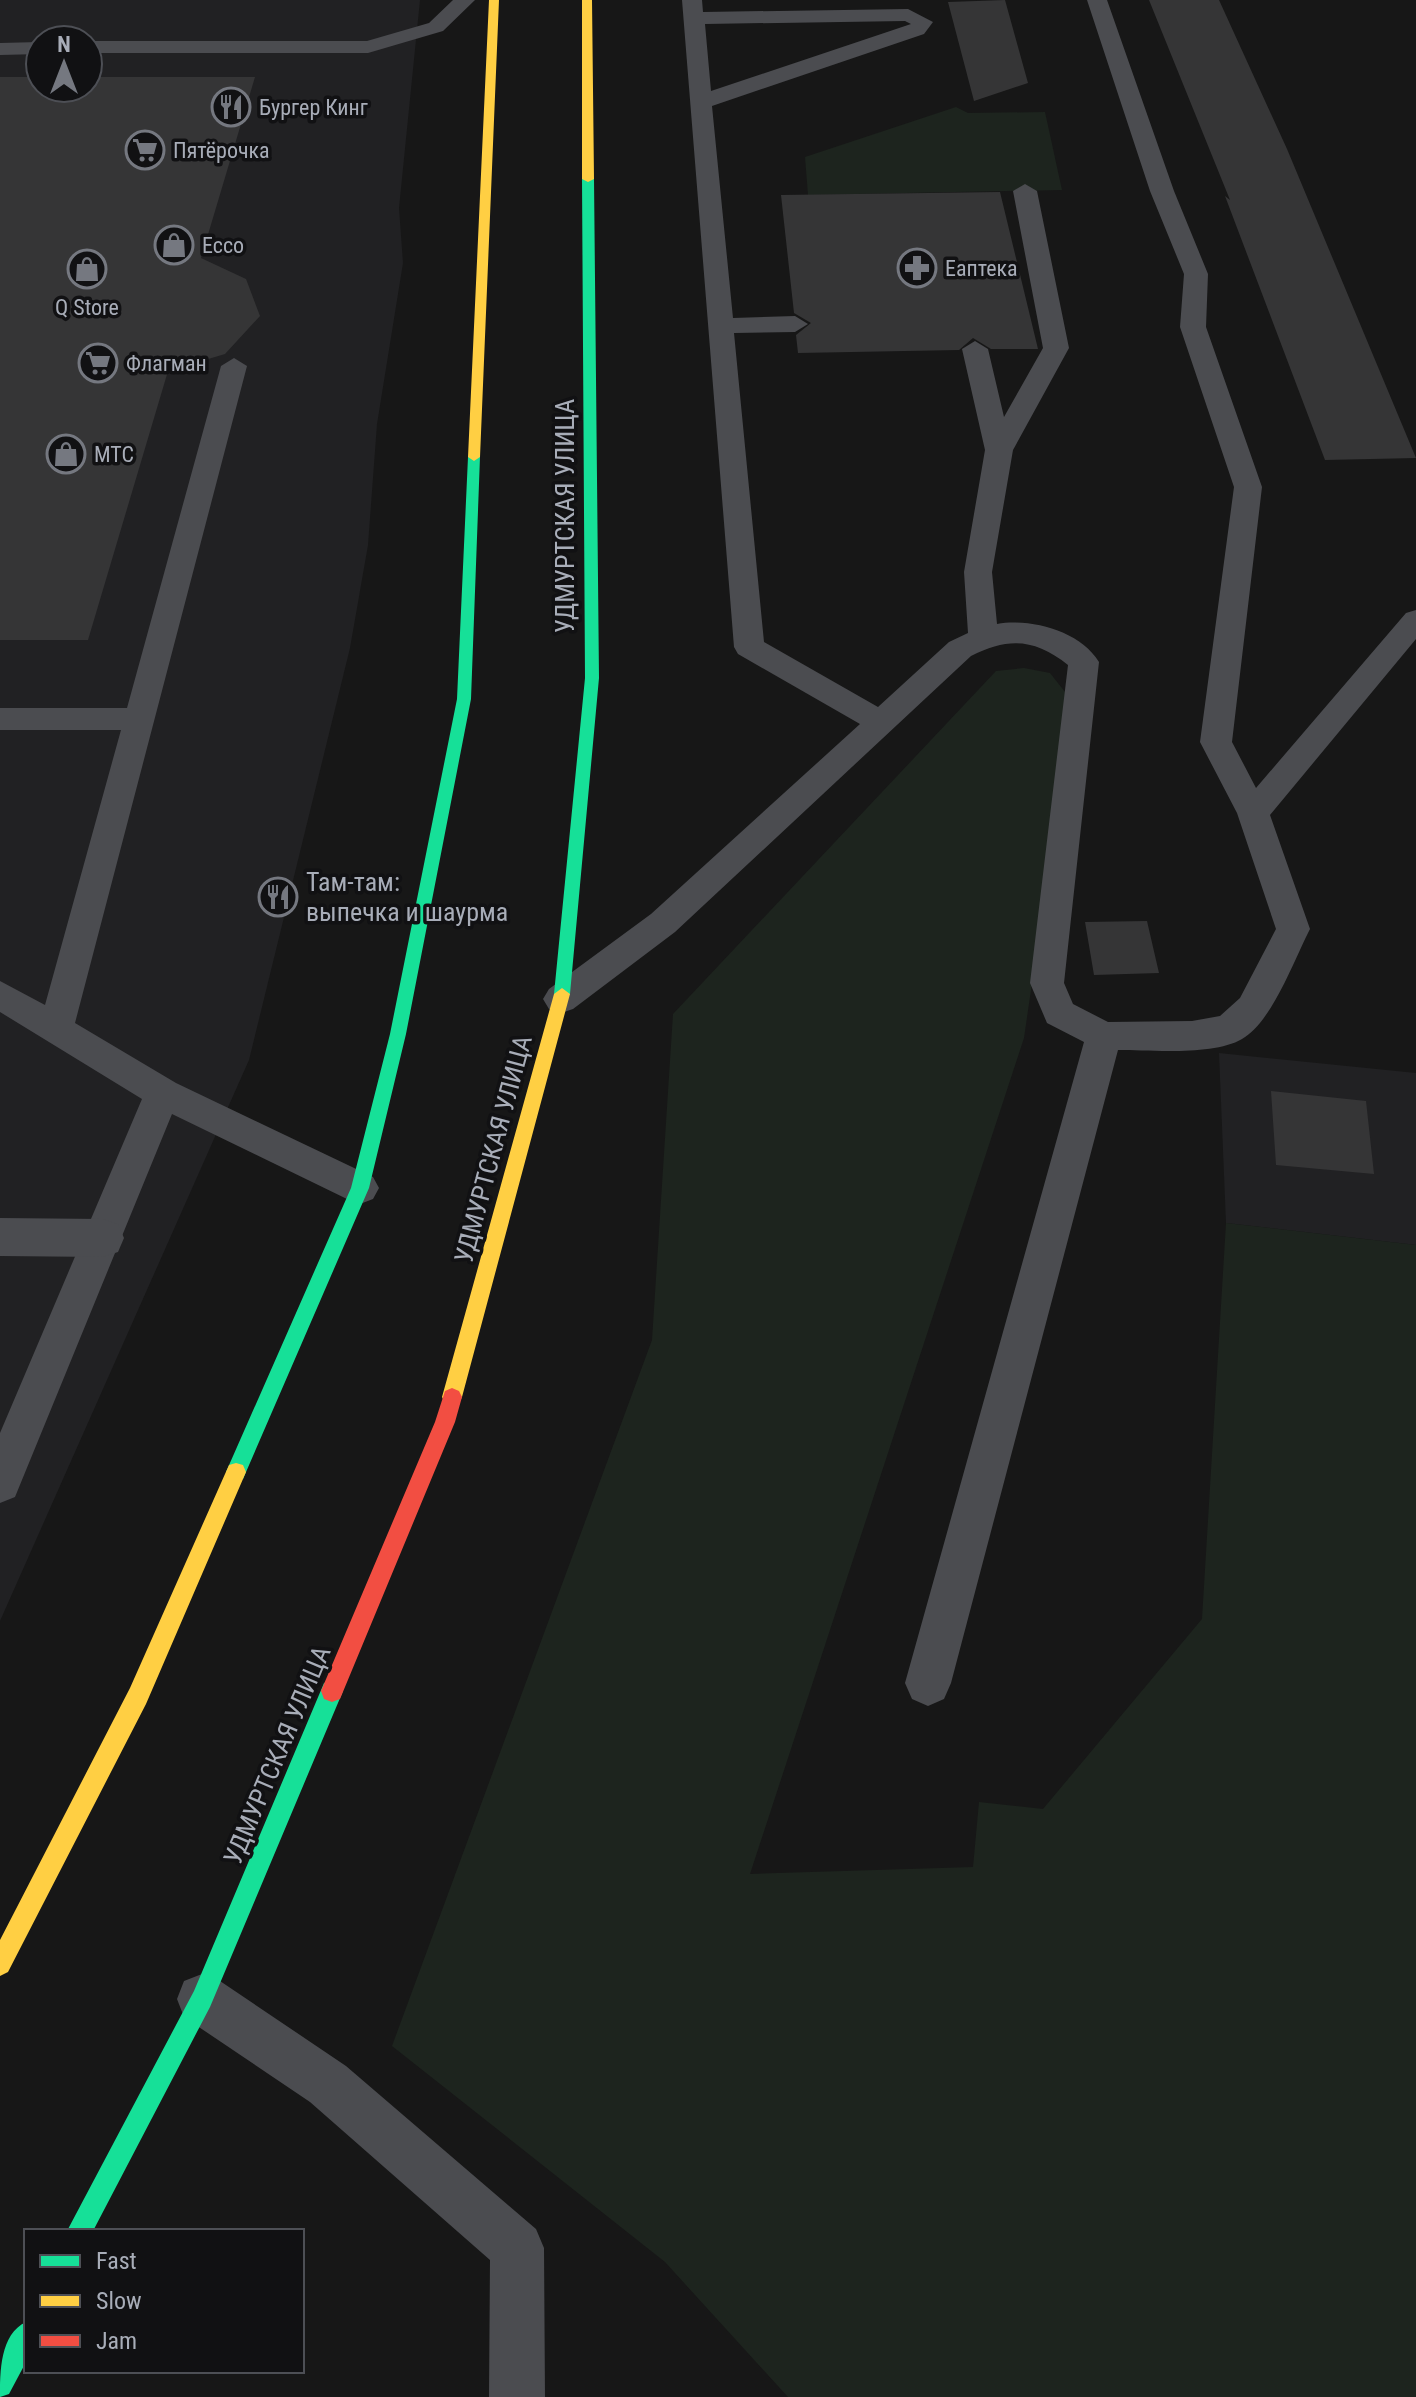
<svg xmlns="http://www.w3.org/2000/svg" width="1416" height="2397" font-family="'Roboto Condensed',sans-serif">
<style>
.built{fill:#212123;fill-rule:evenodd}
.green{fill:#1d241e}
.building{fill:#353536}
.lines{fill:none;stroke-linecap:round;stroke-linejoin:round}
.lane{fill:#4b4c50;fill-rule:evenodd}
.street{fill:#4b4c50;fill-rule:evenodd}
.fast{fill:#16e098;fill-rule:evenodd}
.slow{fill:#ffcf43;fill-rule:evenodd}
.jam{fill:#f24e42;fill-rule:evenodd}
.labels{text-anchor:middle;dominant-baseline:central;stroke-width:7;stroke-linejoin:round;paint-order:stroke}
.far-poi-label{font-size:22px;fill:#a8adb8;stroke:#111113;text-anchor:start}
.street-label{font-size:26px;fill:#a8adb8;stroke:#111113}
.poi-label{font-size:26px;fill:#a8adb8;stroke:#111113;text-anchor:start}
</style>
<rect width="100%" height="100%" fill="#171717"/>
<path class="built" d="M0 0H420L399 208 403 263 377 424 368 545 350 648 249 1060 0 1621ZM40 40H88V88H40Z
M1219 1053 1416 1073V1245L1226 1223Z"/>
<path class="green" d="M956 107 968 113 1045 112 1062 190 808 195 805 157Z
M1024 668 1050 673 1073 702 1024 1038 750 1874 973 1867 979 1802 1043 1809 1202 1619 1226 1223 1416 1245V2397H788L665 2262 392 2046 652 1340 673 1014 996 671Z"/>
<path class="building" d="M1005 0 1028 83 974 101 948 2Z
M1149 0H1219L1287 149 1416 458 1325 460 1225 196 1230 200Z
M0 77H40V88H88V77H255L201 258 246 279 260 316 225 354 168 371 88 640H0Z
M1000 192 1038 349H991L973 338 959 350 798 353 796 335 811 323 794 313 781 195Z
M1147 921 1159 973 1094 975 1085 922Z
M1271 1091 1366 1101 1374 1174 1276 1165Z"/>
<g class="lines">
<path class="lane" d="M453 0H475L443 31 368 53H88V41H367L429 23Z
M682 0H702L703 12 908 9 933 22 924 34 712 106 733 318 795 316 808 324 795 332 734 333 764 642 878 707 949 642 968 633 964 572 985 450 962 349 975 341 988 349 1004 417 1043 348 1013 191 1025 184 1037 191 1069 348 1013 450 992 572 997 624C1031 618 1080 631 1099 662L1064 983 1073 1004 1108 1022 1192 1021 1220 1016 1240 998 1276 929 1237 813 1200 742 1234 487 1180 327 1184 274 1150 191 1087 0H1107L1174 191 1208 274 1206 327 1262 487 1232 742 1256 788 1406 613 1416 610V639L1270 815 1310 929C1294 960 1272 1022 1242 1039 1213 1056 1151 1050 1118 1050L951 1683 944 1699 928 1706 912 1699 905 1683 1084 1042 1047 1023 1030 983 1068 665C1035 639 1009 637 971 656L675 932 573 1009 561 1013 549 1009 543 999 549 989 651 914 860 724 738 654 734 647ZM905 21 911 24 711 91 705 24Z
M40 42V54L0 55V43Z
M234 358 247 366 75 1023 176 1083 373 1177 379 1188 373 1199 360 1204 347 1199 172 1114 15 1497 0 1503V1433L142 1099 0 1012V981L45 1005 121 730H0V708H127L221 366Z
M202 1974 220 1981 346 2066 536 2229 544 2248 545 2397H489L490 2260 310 2102 184 2017 177 1999 184 1981Z"/>
<path class="street" d="M0 1218 102 1219 118 1224 124 1238 118 1252 102 1257 0 1256Z"/>
<path class="fast" d="M588 176 594 179 599 678 570 994 562 1000 554 994 585 678 582 179Z
M474 453 480 457 471 699 406 1034 369 1188 243 1479 236 1481 229 1479 226 1472 351 1188 390 1034 457 699 468 457Z
M332 1680 340 1683 343 1691 210 2007 93 2231H67L194 1991 324 1683Z
M26 2322V2362L9 2394 0 2397C0 2372 0 2334 26 2322Z"/>
<path class="slow" d="M489 0H499L480 457 474 461 468 457Z
M582 0H592L594 179 588 182 582 179Z
M562 988 570 994 462 1397 459 1403 452 1406 445 1403 442 1397 554 994Z
M236 1463 243 1465 246 1472 146 1704 8 1972 0 1976V1940L130 1688 229 1465Z"/>
<path class="jam" d="M452 1388 459 1391 462 1397 455 1422 340 1699 332 1702 324 1699 321 1691 435 1422 445 1391Z"/>
</g>
<defs>
<symbol id="restaurant-ring" viewBox="-11 -11 22 22"><circle r="9.5" fill="#111113" stroke="#757880" stroke-width="1.5"/><path d="M-5-6h1v4h1v-4h1v4h1v-4h1v5L-1.5 .5V6h-2V.5L-5-1ZM5-6V6H3V1.5H1.5Q1.5-4 5-6Z" fill="#757880"/></symbol>
<symbol id="supermarket-ring" viewBox="-11 -11 22 22"><circle r="9.5" fill="#111113" stroke="#757880" stroke-width="1.5"/><path d="M-6-5.5h2.5l.6 2H6L4.5 2H-2.5L-4.4-4H-6ZM-1.5 3.2a1.3 1.3 0 1 0 .1 0ZM3 3.2a1.3 1.3 0 1 0 .1 0Z" fill="#757880"/></symbol>
<symbol id="shop-ring" viewBox="-11 -11 22 22"><circle r="9.5" fill="#111113" stroke="#757880" stroke-width="1.5"/><path d="M-5-2.5h2.3a2.7 3.5 0 0 1 5.4 0H5L5.5 6h-11ZM-1.5-2.5h3a1.5 2.3 0 0 0-3 0Z" fill="#757880"/></symbol>
<symbol id="pharmacy-ring" viewBox="-11 -11 22 22"><circle r="9.5" fill="#111113" stroke="#757880" stroke-width="1.5"/><path d="M-2-6h4v4h4v4h-4v4h-4v-4h-4v-4h4Z" fill="#757880"/></symbol>
</defs>
<g fill-rule="evenodd">
<use href="#restaurant-ring" x="209" y="85" width="44" height="44"/>
<use href="#supermarket-ring" x="123" y="128" width="44" height="44"/>
<use href="#shop-ring" x="152" y="223" width="44" height="44"/>
<use href="#pharmacy-ring" x="895" y="246" width="44" height="44"/>
<use href="#shop-ring" x="65" y="247" width="44" height="44"/>
<use href="#supermarket-ring" x="76" y="341" width="44" height="44"/>
<use href="#shop-ring" x="44" y="432" width="44" height="44"/>
<use href="#restaurant-ring" x="256" y="875" width="44" height="44"/>
</g>
<g class="labels">
<g class="far-poi-label">
<text x="259" y="107">Бургер Кинг</text>
<text x="173" y="150">Пятёрочка</text>
<text x="202" y="245">Ecco</text>
<text x="945" y="268">Еаптека</text>
<text x="87" y="307" text-anchor="middle">Q Store</text>
<text x="126" y="363">Флагман</text>
<text x="94" y="454">МТС</text>
</g>
<g class="street-label">
<text transform="translate(565 516) rotate(-90)">УДМУРТСКАЯ УЛИЦА</text>
<text transform="translate(493 1149) rotate(-75)">УДМУРТСКАЯ УЛИЦА</text>
<text transform="translate(277 1755) rotate(-67)">УДМУРТСКАЯ УЛИЦА</text>
</g>
<g class="poi-label">
<text x="306" y="882">Там-там:<tspan x="306" dy="30">выпечка и шаурма</tspan></text>
</g>
</g>
<rect x="24" y="2229" width="280" height="144" fill="#111113" stroke="#4d4f55" stroke-width="2"/>
<rect x="40" y="2255" width="40" height="12" fill="#16e098" stroke="#4d4f55" stroke-width="2"/>
<text x="96" y="2269" font-size="24" fill="#a8adb8">Fast</text>
<rect x="40" y="2295" width="40" height="12" fill="#ffcf43" stroke="#4d4f55" stroke-width="2"/>
<text x="96" y="2309" font-size="24" fill="#a8adb8">Slow</text>
<rect x="40" y="2335" width="40" height="12" fill="#f24e42" stroke="#4d4f55" stroke-width="2"/>
<text x="96" y="2349" font-size="24" fill="#a8adb8">Jam</text>
<g transform="translate(64 64)"><circle r="38" fill="#111113" stroke="#4d4f55" stroke-width="2"/>
<path d="M0-6L14 30L0 20L-14 30Z" fill="#757880"/>
<text y="-12" font-size="22" font-weight="bold" text-anchor="middle" fill="#a8adb8">N</text>
</g>
</svg>
